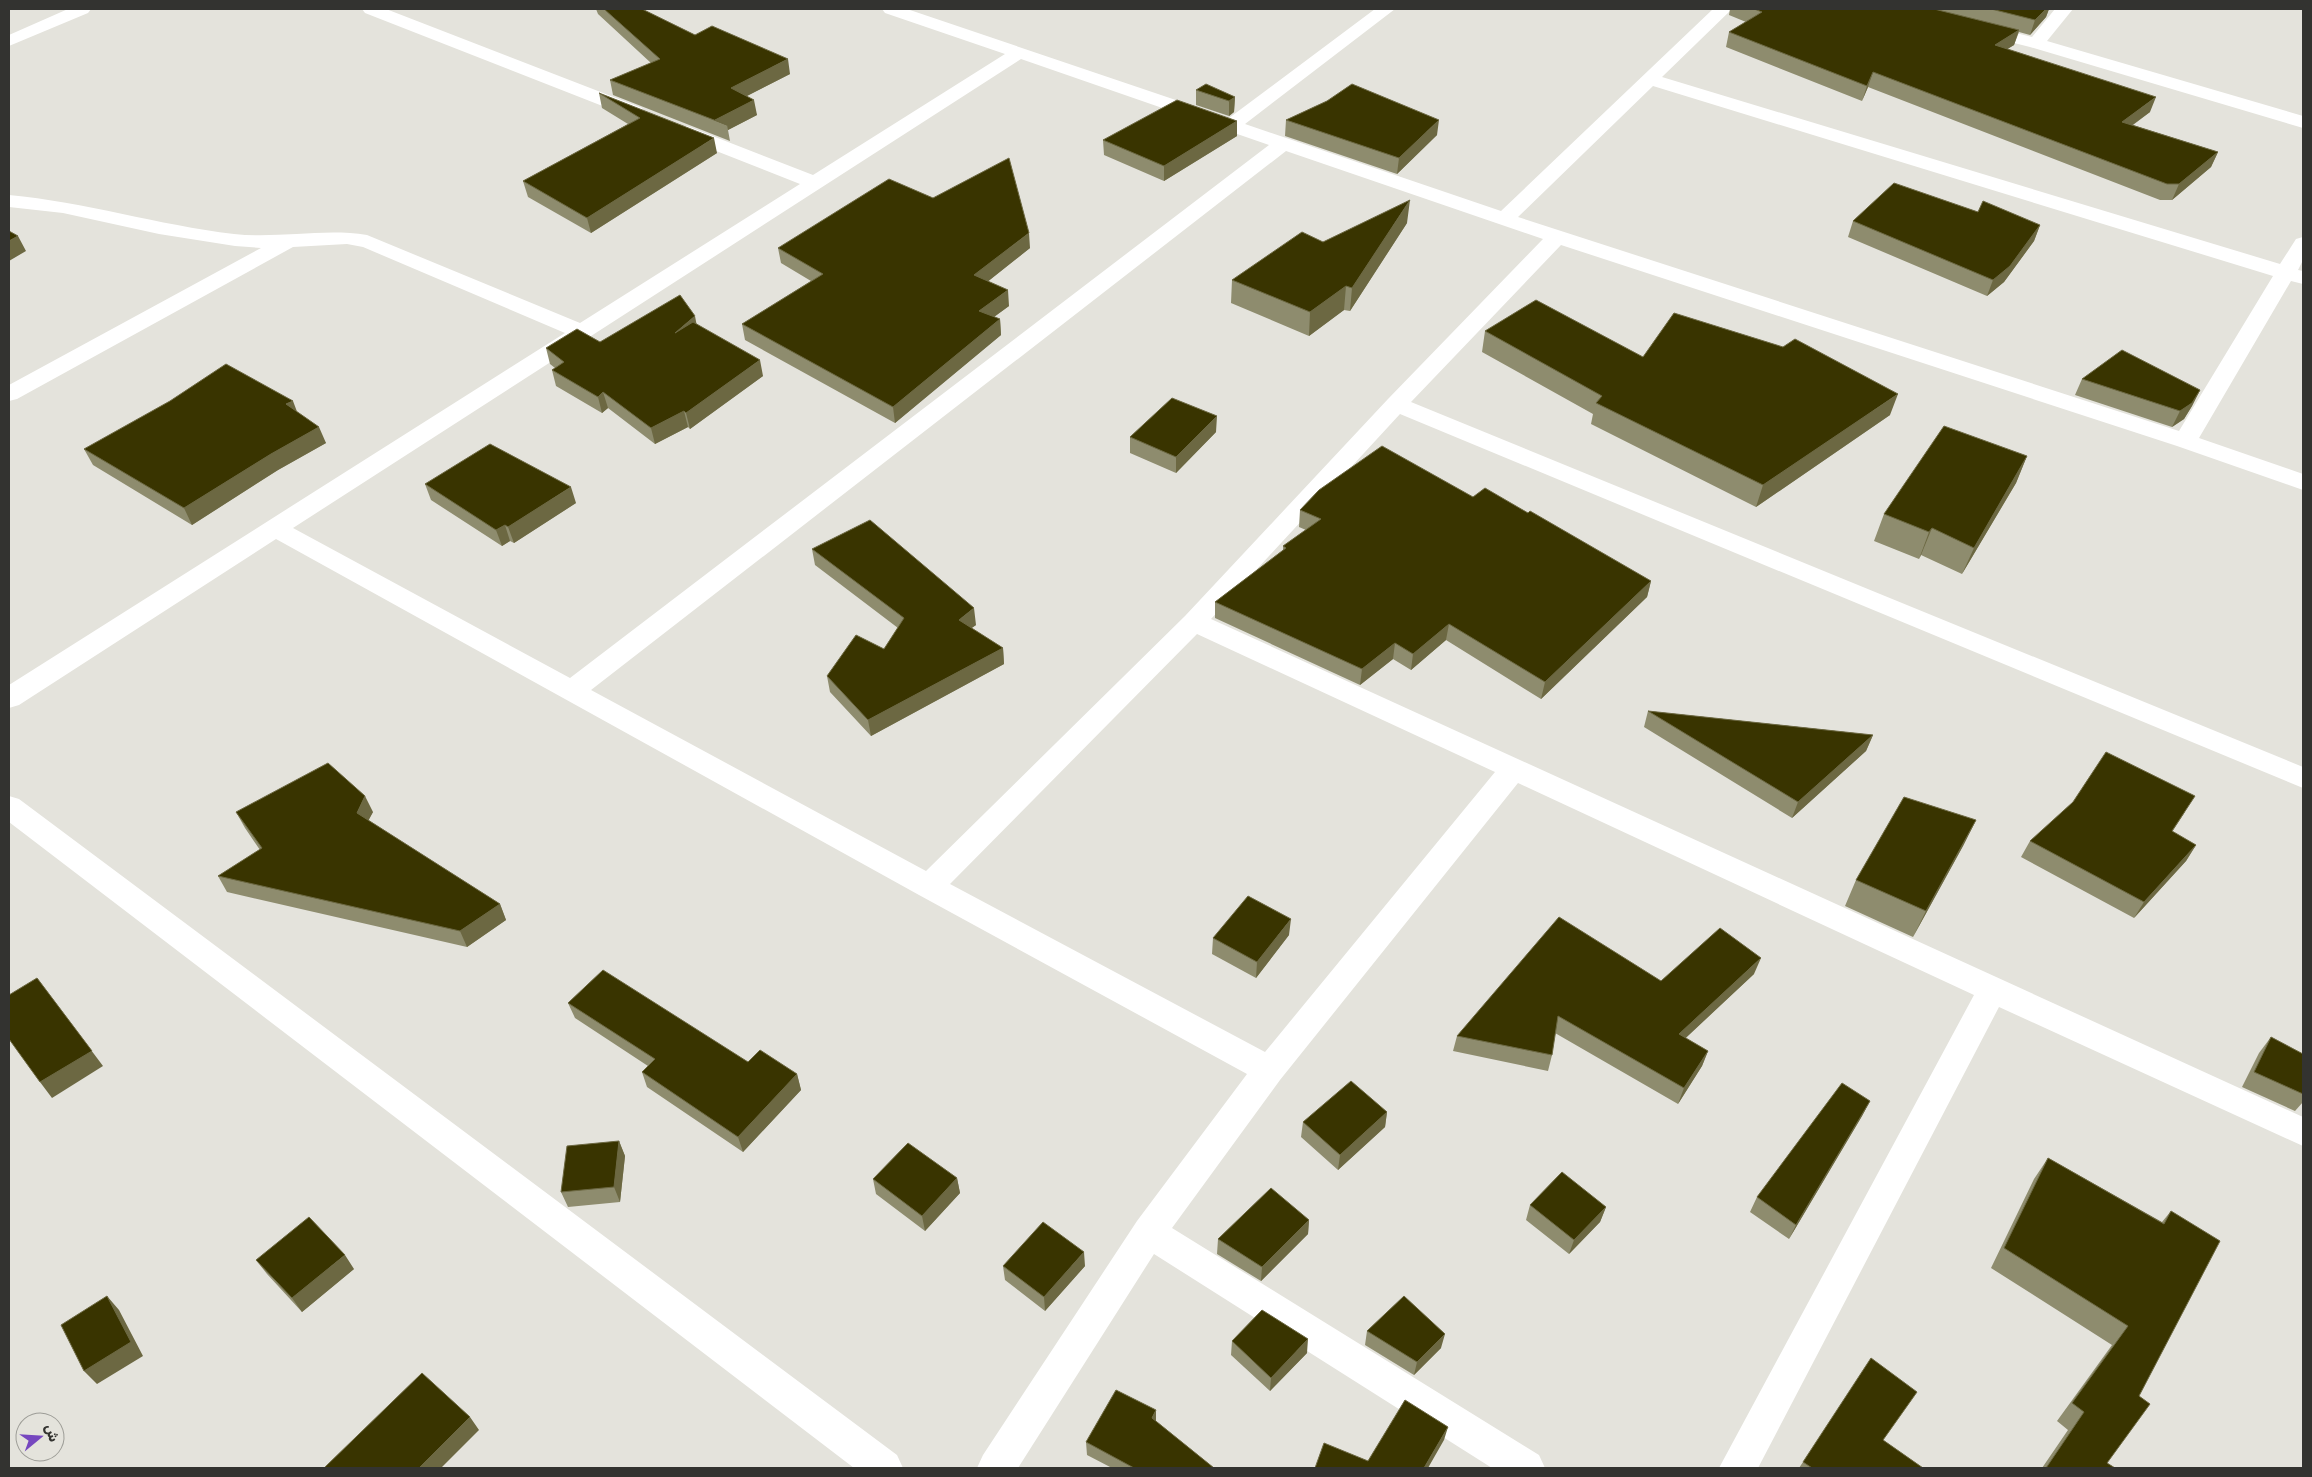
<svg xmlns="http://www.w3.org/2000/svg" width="2312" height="1477" font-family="Rubik,Vazirmatn,sans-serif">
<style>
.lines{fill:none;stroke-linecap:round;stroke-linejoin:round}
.street{fill:#fff;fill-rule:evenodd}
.wall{fill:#8e8c6e}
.shaded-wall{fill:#6c6842}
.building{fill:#393400;stroke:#6c6842}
</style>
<rect width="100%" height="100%" fill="#e4e3dc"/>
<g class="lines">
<path class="street" d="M68 9H91L88 13 9 46V35Z
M362 9H386L642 108 644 112 642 116H628L365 13Z
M882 9H907L1229 118 1375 9H1395L1245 124 1501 211 1713 9H1732L1662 77 2280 264 2296 239 2303 237V260L2298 270 2303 271V284L2291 281 2199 438 2303 474V490L2177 446 1561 245 1411 402 2303 767V788L1400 414 1211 619 2303 1117V1146L1999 1007 1758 1468H1719L1974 995 1518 783 1280 1080 1172 1228 1539 1455 1545 1468H1492L1154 1254 1018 1468H977L983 1455 1137 1221 1247 1074 919 895 276 539 19 705 9 708V685L565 333 363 247 347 244 293 247 17 399 9 401V385L261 248 235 246 159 234 63 213 9 207V195C85 202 158 225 234 234 278 239 323 228 367 235L580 323 800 184 673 134 670 130 673 126H687L813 175 1005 54 885 13ZM1021 59 1269 145 570 678 293 528ZM1653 86 2273 276 2179 431 1518 217ZM1286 151 1543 239 1388 399 1185 616 926 871 591 690ZM1197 634 1495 772 1265 1052 950 884Z
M2055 9H2073L2047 41 2303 116V128L2030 47 1974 33 1971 29 1974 25 1980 24 2032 37Z
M9 796 19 799 897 1455 903 1468H854L9 822Z"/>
</g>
<path class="wall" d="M596 9H642L695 35 790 74 747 96 757 115 728 130 730 141 613 95 610 80 651 63 598 14Z
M1730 9H2049L2046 17 2030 35 2019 32 2014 45 2007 49 2150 112 2133 125 2218 152 2211 167 2172 200H2160L1868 87 1862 101 1726 47 1729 32 1746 22 1729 15Z
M1196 90 1235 97 1234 112 1229 116 1196 105Z
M599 93 717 153 591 233 528 197 523 181 628 124 602 108Z
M1327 101 1437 135 1397 174 1285 136 1286 120Z
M1237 121V136L1164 181 1104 155 1103 140Z
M1853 221 2040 225 2034 241 2004 282 1987 296 1848 237Z
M1407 223 1350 311 1344 310 1309 336 1231 303 1232 280 1323 242Z
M778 248H1030L988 281 1009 306 994 317 1000 319 1001 335 895 423 745 340 742 324 811 281 781 263Z
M697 324 763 376 690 429 688 427 655 444 608 408 602 413 556 386 552 370 555 368 550 364 546 348 600 342Z
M1485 331 1643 357 1890 415 1756 507 1591 424 1593 414 1482 352Z
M2082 379 2200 390 2192 406 2184 419 2172 427 2075 395Z
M297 412 326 443 278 470 192 525 93 465 84 449Z
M1216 432 1176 473 1130 453V437Z
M2027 456 2016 483 1962 574 1921 555 1919 559 1874 541 1884 514Z
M425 484 576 503 514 543 510 541 502 546 431 500Z
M1473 497 1528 513 1651 581 1647 597 1541 699 1446 640 1411 670 1393 659 1360 685 1215 618V602L1283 550V546L1306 530 1299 527 1300 510Z
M812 549 976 625 971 628 1003 648 1004 664 871 736 830 692 827 676 884 649 898 628 815 565Z
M1648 711 1873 735 1866 751 1792 818 1644 727Z
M236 812H373L368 820 500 904 506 920 467 947 227 892 218 876 260 850 245 828Z
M2185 812 2172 832 2196 845 2186 861 2134 918 2021 857 2030 841Z
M1976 820 1963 846 1913 937 1845 906 1856 880Z
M1289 935 1256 978 1212 954 1213 938Z
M1754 974 1685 1038 1708 1051 1702 1066 1678 1104 1555 1033 1552 1055 1548 1071 1453 1051 1457 1036 1661 981Z
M568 1003 748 1062 797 1074 801 1090 743 1152 647 1087 642 1072 648 1066 575 1018Z
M2271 1037 2303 1054V1102L2295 1111 2242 1087 2259 1053Z
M1870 1101 1862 1116 1789 1239 1750 1212 1757 1197Z
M1387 1112 1385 1127 1338 1170 1301 1137 1303 1122Z
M619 1141 625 1156 620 1202 568 1207 561 1192Z
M2048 1158 2162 1222 2171 1211 2139 1396 2107 1463 2115 1468H2042L2068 1430 2057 1421 2112 1345 1991 1268 2034 1179Z
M957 1178 960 1193 925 1231 876 1194 873 1179Z
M1530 1205 1606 1207 1600 1222 1569 1254 1526 1220Z
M1309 1220 1308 1234 1261 1281 1217 1254 1218 1239Z
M256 1260 354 1269 302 1312 267 1274Z
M1003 1266H1085L1045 1311 1005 1280Z
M1367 1331 1441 1348 1414 1375 1365 1345Z
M1232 1341 1307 1353 1270 1391 1231 1355Z
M1156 1421 1214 1468H1112L1087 1455 1086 1442Z
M1883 1440 1923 1468H1799L1803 1462Z"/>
<path class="shaded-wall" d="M2046 9H2049L2046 17 2030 35 2035 20Z
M2019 30 2014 45 1990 60 1995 45Z
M788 59 790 74 733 103 731 88Z
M1873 72 1868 87 1862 101 1867 86Z
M1235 97 1234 112 1229 116V101Z
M2156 97 2150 112 2116 137 2122 122Z
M754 100 757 115 728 130 727 125 715 120Z
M1439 120 1437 135 1397 174 1399 158Z
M1237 121V136L1164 181V166Z
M714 138 717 153 591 233 587 218Z
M2218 152 2211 167 2172 200 2179 184Z
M1410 200 1407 223 1350 311 1352 288Z
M2040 225 2034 241 2004 282 1987 296 1993 280Z
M1029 233 1030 248 976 291 974 275Z
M18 236 26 251 9 261V241Z
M1346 286 1344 310 1309 336 1310 312Z
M1008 290 1009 306 980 327 979 311Z
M695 316 698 332 675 333Z
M1000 319 1001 335 895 423 893 407Z
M760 360 763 376 690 429 686 413Z
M2200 390 2192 406 2184 419 2172 427 2180 411Z
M603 392 608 408 602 413 598 397Z
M1898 394 1890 415 1756 507 1763 485Z
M293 401 299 417 286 404Z
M684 411 688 427 655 444 651 428Z
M1217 416 1216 432 1176 473V457Z
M319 427 326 443 278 470 192 525 184 508 271 454Z
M2027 456 2016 483 1962 574 1974 548Z
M571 487 576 503 514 543 508 527Z
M505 525 510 541 502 546 496 530Z
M1932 528 1921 555 1919 559 1929 532Z
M1651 581 1647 597 1541 699 1545 682Z
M974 608 976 625 961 636 959 620Z
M1449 624 1446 640 1411 670 1413 654Z
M1395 643 1393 659 1360 685 1362 669Z
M1003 648 1004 664 871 736 868 720Z
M1873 735 1866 751 1792 818 1798 802Z
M365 796 373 812 364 829 357 813Z
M1976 820 1963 846 1913 937 1926 911Z
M2196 845 2186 861 2134 918 2144 902Z
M500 904 506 920 467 947 460 931Z
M1291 919 1289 935 1256 978 1257 962Z
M1761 958 1754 974 1673 1050 1679 1034Z
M37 978 103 1066 52 1098 40 1082Z
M1708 1051 1702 1066 1678 1104 1684 1088Z
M797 1074 801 1090 743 1152 738 1137Z
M1870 1101 1862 1116 1789 1239 1796 1225Z
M1387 1112 1385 1127 1338 1170 1340 1155Z
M619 1141 625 1156 620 1202 614 1187Z
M957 1178 960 1193 925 1231 922 1216Z
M1606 1207 1600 1222 1569 1254 1574 1240Z
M1309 1220 1308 1234 1261 1281 1262 1267Z
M1084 1252 1085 1266 1045 1311 1044 1297Z
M345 1255 354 1269 302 1312 292 1298Z
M107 1296 119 1310 143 1356 97 1384 84 1371Z
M1445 1334 1441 1348 1414 1375 1417 1362Z
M1308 1339 1307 1353 1270 1391 1271 1378Z
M1156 1410V1423L1152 1418Z
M470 1417 479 1430 441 1468H419Z
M1448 1427 1444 1440 1428 1468H1424Z"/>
<path class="building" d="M604 9H642L695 35 712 26 788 59 731 88 754 100 715 120 727 125 610 80 660 59Z
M1754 9H1934L2019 30 1995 45 2156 97 2122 122 2218 152 2179 184H2167L1873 72 1867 86 1729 32 1762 12Z
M1991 9H2046L2035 20Z
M1206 84 1235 97 1229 101 1196 90Z
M1352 84 1439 120 1399 158 1286 120 1327 101Z
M599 93 714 138 587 218 523 181 640 118Z
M1177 100 1237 121 1164 166 1103 140Z
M1009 158 1029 233 974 275 1008 290 979 311 1000 319 893 407 742 324 823 274 778 248 889 179 933 198Z
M1894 183 1978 212 1983 201 2040 225 2010 266 1993 280 1853 221Z
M1410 200 1352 288 1346 286 1310 312 1232 280 1302 232 1323 242Z
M9 231 18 236 9 241Z
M680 295 695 316 675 333 693 322 760 360 686 413 684 411 651 428 603 392 598 397 552 370 564 362 546 348 577 329 600 342Z
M1536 300 1643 357 1674 313 1783 347 1795 339 1898 394 1763 485 1596 403 1602 396 1485 331Z
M2122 350 2200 390 2192 403 2180 411 2082 379Z
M226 364 293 401 286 404 319 427 271 454 184 508 84 449 170 401Z
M1172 398 1217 416 1176 457 1130 437Z
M1944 426 2027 456 1974 548 1932 528 1929 532 1884 514Z
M490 444 571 487 508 527 505 525 496 530 425 484Z
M1382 446 1473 497 1485 488 1528 513 1530 511 1651 581 1545 682 1449 624 1413 654 1395 643 1362 669 1215 602 1286 548 1283 546 1321 519 1300 510 1319 490Z
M870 520 974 608 959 620 1003 648 868 720 827 676 856 635 884 649 904 618 812 549Z
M1648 711 1873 735 1798 802Z
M2106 752 2195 796 2172 831 2196 845 2144 902 2030 841 2073 802Z
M328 763 365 796 357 813 500 904 460 931 218 876 262 848 236 812Z
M1904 797 1976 820 1926 911 1856 880Z
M1248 896 1291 919 1257 962 1213 938Z
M1559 917 1661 981 1720 928 1761 958 1679 1034 1708 1051 1684 1088 1558 1016 1552 1055 1457 1036Z
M603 970 748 1062 760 1050 797 1074 738 1137 642 1072 655 1059 568 1003Z
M37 978 92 1051 40 1082 9 1039V995Z
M2271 1037 2303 1054V1094L2254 1072Z
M1351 1081 1387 1112 1340 1155 1303 1122Z
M1842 1083 1870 1101 1796 1225 1757 1197Z
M619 1141 614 1187 561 1192 567 1146Z
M908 1143 957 1178 922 1216 873 1179Z
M2048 1158 2164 1224 2171 1211 2220 1241 2139 1396 2150 1404 2107 1463 2115 1468H2046L2084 1412 2072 1403 2128 1326 2004 1248Z
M1562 1172 1606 1207 1574 1240 1530 1205Z
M1271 1188 1309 1220 1262 1267 1218 1239Z
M309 1217 345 1255 292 1298 256 1260Z
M1043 1222 1084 1252 1044 1297 1003 1266Z
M107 1296 131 1342 84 1371 61 1325Z
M1404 1296 1445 1334 1417 1362 1367 1331Z
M1262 1310 1308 1339 1271 1378 1232 1341Z
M1871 1358 1917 1392 1883 1440 1923 1468H1812L1803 1462Z
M422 1373 470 1417 419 1468H324Z
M1116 1390 1156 1410 1152 1418 1214 1468H1134L1086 1442Z
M1405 1400 1448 1427 1424 1468H1315L1324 1443 1368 1461Z"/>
<rect width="2312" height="1477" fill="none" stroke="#333330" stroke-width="20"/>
<g transform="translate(40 1437) rotate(72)"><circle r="24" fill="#e4e3dc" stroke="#9d9d97"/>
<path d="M0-4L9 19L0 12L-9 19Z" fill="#7647bf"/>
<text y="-8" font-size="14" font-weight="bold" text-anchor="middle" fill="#333330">ش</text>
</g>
</svg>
